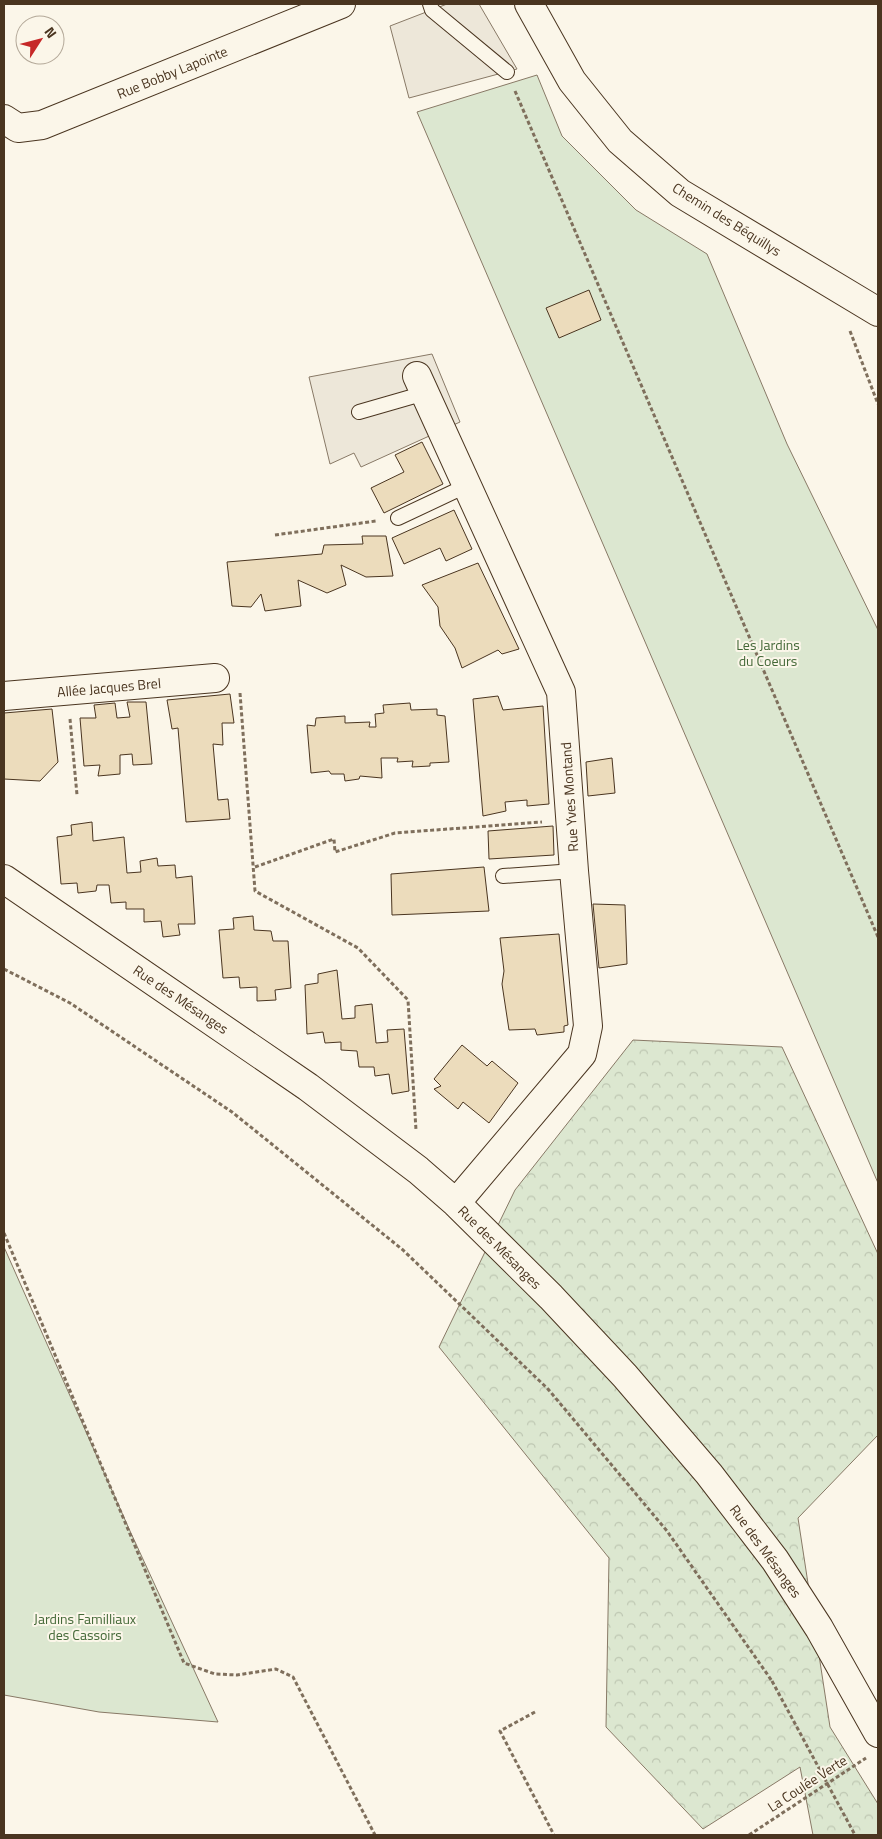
<svg xmlns="http://www.w3.org/2000/svg" width="882" height="1839" font-family="'Titillium Web',sans-serif">
<style>
.green{fill:#dce7d0;stroke:#887966}
.forest{fill:url(#forest-crowns);stroke:#887966}
.parking{fill:#ede7d9;stroke:#887966}
.building{fill:#ecdcbc;stroke:#4a3520}
.lines{fill:none;stroke-linecap:round;stroke-linejoin:round}
.service-casing{stroke:#4a3520;stroke-width:16}
.minor-casing{stroke:#4a3520;stroke-width:30}
.path{stroke:#7f6f5c;stroke-width:3;stroke-dasharray:4 2.5;stroke-linecap:butt}
.service{stroke:#fbf6e9;stroke-width:14}
.minor{stroke:#fbf6e9;stroke-width:28}
.path-bridge{stroke:#7f6f5c;stroke-width:3;stroke-dasharray:4 2.5;stroke-linecap:butt}
.labels{text-anchor:middle;dominant-baseline:central;stroke-width:4;stroke-linejoin:round;paint-order:stroke}
.street-label{font-size:14px;fill:#4a3520;stroke:#fbf6e9}
.park-label{font-size:14px;fill:#436837;stroke:#fbf6e9}
</style>
<defs>
<pattern id="forest-crowns" width="20" height="18" patternUnits="userSpaceOnUse" patternTransform="scale(1.25)"><rect width="20" height="18" fill="#dce7d0"/><path d="M2 6a3 3 0 1 1 6 0M12 15a3 3 0 1 1 6 0" fill="none" stroke="#bec7b2"/></pattern>
</defs>
<rect width="100%" height="100%" fill="#fbf6e9"/>
<path class="green" d="M537 75 562 136 636 210 707 254 787 444 878 630V1183L417 112Z
M4 1247 130 1531 218 1722 99 1712 4 1695Z"/>
<path class="forest" d="M633 1040 782 1047 878 1254V1435L798 1518 830 1727 878 1804V1835H813L800 1767 703 1829 606 1727 609 1558 439 1347 515 1190Z"/>
<path class="parking" d="M447 4H479L517 69 409 98 390 26Z
M432 354 460 422 361 467 354 453 330 464 309 377Z"/>
<path class="building" d="M589 290 601 320 559 338 546 308Z
M422 442 443 484 384 513 371 488 404 472 395 455Z
M454 510 472 549 446 561 440 548 404 564 392 538Z
M362 536H386L393 576 366 577 341 565 346 585 327 593 298 580 301 606 265 611 261 594 251 607 232 606 227 562 322 554 324 545 363 544Z
M478 563 519 649 502 654 498 650 462 668 455 648 440 626 438 607 422 585Z
M230 694 234 723H222L223 745 213 744 218 800 228 799 230 819 186 822 178 728 172 729 167 700Z
M498 696 503 710 543 706 549 804 527 806V800L505 802 506 811 483 816 473 699Z
M127 702H146L152 764 133 765 132 754 120 755V774L98 776 100 765 84 766 80 718H96L94 705 115 703 117 718 130 717Z
M410 703 411 710 437 709V715L445 716 449 762 430 763V766L412 767 413 761 397 762 398 758H381L382 778 360 776 359 779 345 781 344 774H331L329 771 311 773 307 725 315 726 316 718 345 716V723L370 722 369 727H376L375 714 384 713 383 705Z
M52 709 58 762 40 781 4 779V713Z
M612 758 615 793 588 796 586 762Z
M92 822 93 841 124 837 127 873 141 872 140 861 157 858 158 866 175 865 176 878 192 876 195 924H178L180 935 163 937 161 921 144 922V909H126V902L111 903 109 885H97L96 891 78 893 77 883 61 884 57 837 72 835 71 825Z
M553 826 554 855 489 859 488 831Z
M484 867 489 911 392 915 391 874Z
M593 904 625 905 627 964 599 968Z
M253 916 254 930 271 931 273 941H288L291 988 275 990 276 1000 257 1001V987L240 988 239 977 223 978 219 930 234 929 233 918Z
M559 934 568 1025 564 1026V1032L537 1035 535 1029 509 1030 502 984 504 971 500 938Z
M337 970 342 1019 355 1018V1006L372 1004 376 1043 388 1042 387 1030 404 1029 409 1091 392 1094 389 1074 375 1076 374 1067H359L357 1051 341 1050V1042L325 1043 323 1032 307 1034 305 985 318 983V974Z
M462 1045 487 1066 492 1061 518 1083 489 1123 463 1102 458 1109 434 1089 441 1086 434 1079Z"/>
<g class="lines">
<defs>
<path id="service" d="M430 4 432 10 507 72
M359 412 425 393
M398 518 468 485
M503 876 574 871"/>
<path id="minor" d="M529 4 572 81 620 141 680 193 878 312
M4 119 18 128 42 125 341 4
M417 376 561 692 574 871 588 1026 582 1054 456 1203
M4 696 215 678
M4 879 308 1087 418 1170 456 1203 551 1297 625 1376 709 1474 775 1560 819 1628 878 1733"/>
</defs>
<use href="#service" class="service-casing"/>
<use href="#minor" class="minor-casing"/>
<path class="path" d="M515 91 878 937
M850 331 878 404
M275 535 376 521
M240 693 255 891 358 948 408 1000 416 1130
M70 719 77 795
M255 867 334 839 335 852 395 833 542 822
M4 969 70 1003 232 1112 403 1250 548 1389 667 1531 772 1681
M4 1233 184 1663 215 1674 237 1675 276 1669 293 1677 375 1835
M535 1712 500 1731 554 1835
M749 1835 866 1758"/>
<use href="#service" class="service"/>
<use href="#minor" class="minor"/>
<path class="path-bridge" d="M772 1681 855 1835"/>
</g>
<g class="labels">
<g class="street-label">
<text transform="translate(172 72) rotate(-22)">Rue Bobby Lapointe</text>
<text transform="translate(727 219) rotate(32)">Chemin des Béquillys</text>
<text transform="translate(109 687) rotate(-5)">Allée Jacques Brel</text>
<text transform="translate(569 797) rotate(-94)">Rue Yves Montand</text>
<text transform="translate(181 999) rotate(34)">Rue des Mésanges</text>
<text transform="translate(500 1247) rotate(45)">Rue des Mésanges</text>
<text transform="translate(766 1551) rotate(54)">Rue des Mésanges</text>
<text transform="translate(807 1783) rotate(-33)">La Coulée Verte</text>
</g>
<g class="park-label">
<text x="768" y="644">Les Jardins<tspan x="768" dy="16">du Coeurs</tspan></text>
<text x="85" y="1618">Jardins Familliaux<tspan x="85" dy="16">des Cassoirs</tspan></text>
</g>
</g>
<rect width="882" height="1839" fill="none" stroke="#4a3520" stroke-width="10"/>
<g transform="translate(40 40) rotate(54)"><circle r="24" fill="#fbf6e9" stroke="#b4a999"/>
<path d="M0-4L9 19L0 12L-9 19Z" fill="#c62828"/>
<text y="-8" font-size="14" font-weight="bold" text-anchor="middle" fill="#4a3520">N</text>
</g>
</svg>
